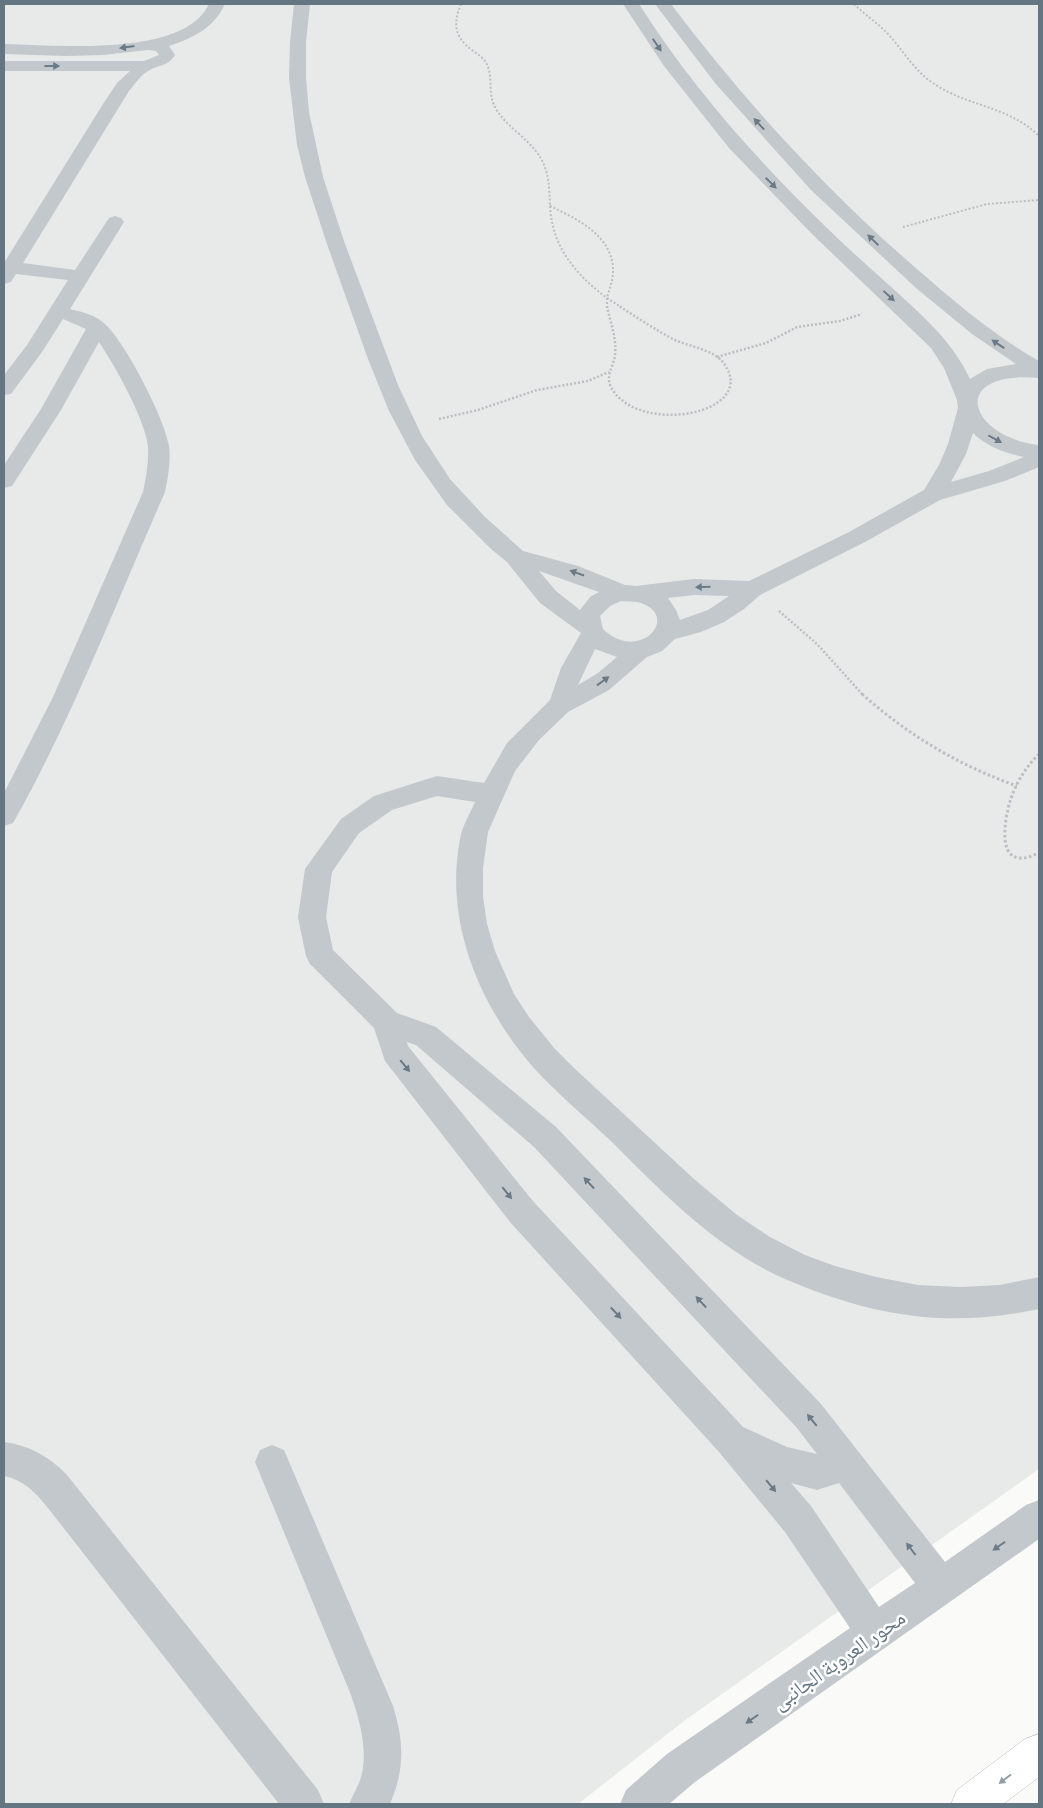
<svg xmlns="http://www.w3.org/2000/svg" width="1043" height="1808" font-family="Commissioner,'Noto Naskh Arabic',sans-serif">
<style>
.built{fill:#e8e9e9}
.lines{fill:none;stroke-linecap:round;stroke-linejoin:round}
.major-casing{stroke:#b5babe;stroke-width:1}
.path-far2{stroke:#bbbfc2;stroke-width:2;stroke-dasharray:2 2;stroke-linecap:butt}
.path-far1{stroke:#bbbfc2;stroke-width:2.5;stroke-dasharray:2 2;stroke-linecap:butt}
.path{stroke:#bbbfc2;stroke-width:3;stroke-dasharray:2.5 2.5;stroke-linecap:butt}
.minor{fill:#c3c8cc;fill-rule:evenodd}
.major{fill:#fff;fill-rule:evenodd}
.oneway{fill:#6a7a87}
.oneway2{fill:#939fa8}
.labels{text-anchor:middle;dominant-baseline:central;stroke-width:5;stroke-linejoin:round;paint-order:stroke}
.near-street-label{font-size:21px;fill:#657683;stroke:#fff}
</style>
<rect width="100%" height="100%" fill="#fafaf8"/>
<path class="built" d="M4 4H1039V1469L684 1721 578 1804H4Z"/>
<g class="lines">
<defs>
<path id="major" d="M1039 1734V1777L1003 1804H951L957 1790 1025 1739Z"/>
</defs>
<use href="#major" class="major-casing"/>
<path class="path-far2" d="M461 4C453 23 454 37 472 50 477 54 483 57 486 63 494 76 487 93 495 107 500 117 509 125 518 133 546 158 549 169 550 206
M854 4C865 15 878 23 889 35 904 52 916 73 936 85 970 107 1008 106 1039 136
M550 206C577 219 614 236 613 272 613 281 609 289 607 298
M550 206C552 247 576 275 607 298
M903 227 987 204 1039 200
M607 298 621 307
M607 298V307"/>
<path class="path-far1" d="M607 306C610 322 617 338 615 355 614 366 605 375 611 387 636 436 758 415 725 365 714 348 687 347 671 338 653 328 636 317 619 306
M717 357 766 343 797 327 840 321 862 314
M439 419 478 410 537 390 588 381 609 372
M779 611 817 644 863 695"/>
<path class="path" d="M862 694C908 735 958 765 1017 786
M1039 754C1028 765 1019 778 1013 793 1007 807 995 857 1020 858 1027 859 1033 855 1039 853"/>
<path class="minor" d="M209 4H225C214 28 193 38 169 46L175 55C168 66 161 64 150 70 142 73 135 84 129 91L23 263 75 270 109 218 115 216 121 218 124 222 70 309C82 312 96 315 105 324 125 342 165 419 169 446 171 461 168 477 165 492 116 603 73 717 13 823L4 826V793L53 697 143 492C146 477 149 462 148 446 144 417 115 366 99 342L61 410 12 486 4 488V465L41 409 86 329 63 319 42 352 11 394 4 395V375L27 345 68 280 16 274 11 282 4 284V263L103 104 117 83 130 71H4V61H144L159 55 156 51 148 50 103 55 66 56 4 54V44C55 45 184 58 209 4Z
M294 4H310L306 42V78L309 112 323 177 345 244 398 385 422 436 450 479 485 517 523 551 578 566 625 585 636 586 694 579 749 581 849 532 924 490 939 465 948 444 958 408 957 400 944 368 931 348 813 235 729 148 664 66 623 4H639C691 86 755 158 825 226 849 250 875 272 900 295 927 320 954 344 970 379L987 369 1016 364 972 334 916 288 811 190 715 83 655 4H671C744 101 826 190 918 270 956 303 995 336 1039 361V378C947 370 968 437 1039 445V467L1005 481 940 500 865 542 760 595 744 609 724 622 701 632 675 639 662 651 647 657 609 690 568 712 539 740 515 771 488 832 483 868V896L487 924 495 951 514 994 529 1017 555 1049 574 1068 694 1179 737 1215 770 1237 805 1255 835 1266 876 1277 918 1285 960 1287 1000 1285 1039 1277V1309C947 1329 871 1316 785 1279 717 1249 665 1195 613 1143 586 1117 557 1094 533 1067 479 1005 444 921 460 839 462 826 470 814 475 802L437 796 392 810 359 833 332 872 326 917 333 950 397 1013 436 1027 556 1127 821 1404 945 1562 1026 1505 1039 1500V1539L695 1782 669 1804H620L626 1790 667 1754 850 1628 785 1532 719 1452 510 1222 385 1061 374 1028 310 964 306 956 298 917 305 869 341 819 374 796 437 776 484 783 507 743 550 700 561 668 581 633 540 603 507 562 491 549 447 505 415 460 389 411 368 359 327 244 305 177 297 145 289 78 290 42ZM973 433C987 447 1005 453 1024 457L989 471 951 482 966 454ZM539 571 599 592 590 597 580 610 556 591ZM694 595 729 596 708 610 680 620 676 610 668 598ZM621 601C628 602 635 601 641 603 681 617 639 664 603 629L600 616 610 606ZM595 649 617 657 598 673 578 685ZM407 1042 416 1045 534 1147 797 1428 817 1454 787 1447 743 1427 532 1200 408 1046ZM791 1483 817 1490 839 1483 915 1583 879 1607 811 1506Z
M4 1442C29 1445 50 1457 67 1475L318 1790 324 1804H279L48 1508C35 1492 24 1480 4 1476Z
M272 1445 284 1450 393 1706C404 1742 405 1769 390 1804H349C352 1797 356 1790 359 1783 370 1756 360 1721 351 1695L255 1462 260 1450Z"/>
<use href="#major" class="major"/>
</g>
<defs><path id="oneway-solid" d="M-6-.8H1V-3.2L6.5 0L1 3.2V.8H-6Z" transform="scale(1.25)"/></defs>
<g class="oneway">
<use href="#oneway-solid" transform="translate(657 45) rotate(56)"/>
<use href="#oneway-solid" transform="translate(127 47) rotate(172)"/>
<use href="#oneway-solid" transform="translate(52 66)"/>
<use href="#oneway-solid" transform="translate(759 124) rotate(-133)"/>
<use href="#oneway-solid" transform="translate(771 183) rotate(45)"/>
<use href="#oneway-solid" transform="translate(873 240) rotate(-136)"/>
<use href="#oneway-solid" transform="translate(889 296) rotate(43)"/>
<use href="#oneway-solid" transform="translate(998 344) rotate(-146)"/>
<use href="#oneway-solid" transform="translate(995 439) rotate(29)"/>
<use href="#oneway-solid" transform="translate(577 573) rotate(-161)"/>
<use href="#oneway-solid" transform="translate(703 587) rotate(179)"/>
<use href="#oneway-solid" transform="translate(603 681) rotate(-36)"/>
<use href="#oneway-solid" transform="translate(405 1066) rotate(51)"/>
<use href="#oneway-solid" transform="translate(589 1183) rotate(-133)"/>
<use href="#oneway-solid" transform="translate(507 1193) rotate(51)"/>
<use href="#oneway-solid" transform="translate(701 1302) rotate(-133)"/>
<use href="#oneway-solid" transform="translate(616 1313) rotate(47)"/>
<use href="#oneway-solid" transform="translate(812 1420) rotate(-129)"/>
<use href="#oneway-solid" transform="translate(771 1486) rotate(50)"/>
<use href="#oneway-solid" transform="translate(999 1546) rotate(145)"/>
<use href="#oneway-solid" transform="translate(911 1549) rotate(-127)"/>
<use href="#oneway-solid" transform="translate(752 1719) rotate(145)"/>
</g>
<use class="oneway2" href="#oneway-solid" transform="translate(1005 1779) rotate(143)"/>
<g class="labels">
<g class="near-street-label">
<text transform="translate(838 1659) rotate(-35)">محور العروبة الجانبى</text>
</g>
</g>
<rect width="1043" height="1808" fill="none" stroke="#657683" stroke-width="10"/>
</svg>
